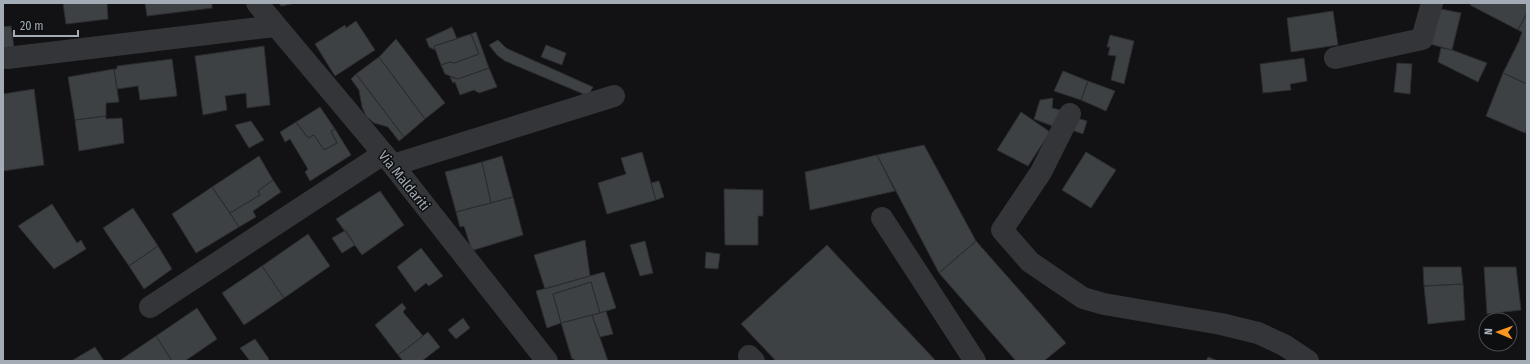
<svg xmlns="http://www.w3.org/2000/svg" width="1530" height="364" font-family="'Fira Sans Condensed',sans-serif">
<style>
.building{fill:#3e4144;stroke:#2c2d30}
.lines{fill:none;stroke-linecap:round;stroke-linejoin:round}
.minor{stroke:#333539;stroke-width:22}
.labels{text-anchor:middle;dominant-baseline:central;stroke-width:3;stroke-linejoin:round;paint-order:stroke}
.street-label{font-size:14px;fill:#a3abb5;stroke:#0d0e0f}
</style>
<rect width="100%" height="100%" fill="#121214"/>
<path class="building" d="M63 3H107L108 19 66 24Z
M145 3H212V8L147 16Z
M279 3H296L281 6Z
M1471 3H1527V13L1518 30 1470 5Z
M1441 9 1461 13 1452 50 1430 44Z
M1333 11 1338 45 1291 52 1287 18Z
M1527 13V84L1503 73 1519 41 1522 32 1518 30Z
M356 21 375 50 335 76 315 44 345 25 346 28Z
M11 26 14 48 3 49V27Z
M452 27 457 39 434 46 435 50 429 47 426 39Z
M476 32 489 68 458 79 445 74 441 65 450 62 454 63 479 54 471 34Z
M471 34 479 54 454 63 450 62 441 65 434 46Z
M1110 35 1134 41 1124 84 1111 80 1116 56 1108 55 1110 47H1107Z
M396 39 445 103 425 119 379 57Z
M498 40 506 48 593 87 588 96 505 61 497 55 489 45Z
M546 45 566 53 562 65 541 57Z
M264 46 270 105 247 108 246 93 225 96 227 110 203 115 195 56Z
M1441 48 1452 50 1487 63 1478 82 1438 62Z
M379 57 425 119 404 137 356 74Z
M1304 58 1307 81 1290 84 1291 90 1263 93 1260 64Z
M172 59 177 96 140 100 138 86 117 89 114 69H117V66Z
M1397 63 1412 64 1410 94 1394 92Z
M489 68 497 87 479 93 474 90 460 95 455 82 453 83 450 77 458 79Z
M114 69 119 102 106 103V116L75 120 68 77Z
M1063 71 1088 81 1081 100 1054 91Z
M1503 73 1527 84V127L1525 133 1486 116Z
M356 74 404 137 399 141 388 127 374 123 366 116 362 107 359 90 351 79Z
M1088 81 1115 91 1106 111 1081 100Z
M34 89 44 165 3 171V94Z
M1053 98 1052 108 1064 111 1058 128 1034 119 1040 100Z
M320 107 335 129 331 131 337 143 324 150 314 135 308 138 296 122Z
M1021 112 1050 132 1028 166 997 150Z
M106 116V119L122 118 124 143 79 151 75 120Z
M1073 117 1087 121 1083 134 1069 129Z
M251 121 264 140 249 148 235 125Z
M296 122 308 138 314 135 324 150 337 143 331 131 335 129 351 155 310 181 305 172 308 169 290 139 285 142 280 132Z
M924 145 976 241 939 273 877 155Z
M642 152 656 200 607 214 598 183 626 174 621 158Z
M1086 152 1116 170 1091 208 1062 190Z
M877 155 895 191 810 210 805 172Z
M259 156 273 180 258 191 260 195 230 213 212 187Z
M502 156 513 197 491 203 482 162Z
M482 162 491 203 456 212 445 172Z
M273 180 281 192 253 211 256 217 239 227 230 213 260 195 258 191Z
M659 181 664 197 656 200 651 183Z
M212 187 239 227 196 253 172 214Z
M724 189 763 190V216H758V245H725Z
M380 191 404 225 362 255 336 219Z
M513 197 523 235 474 250 471 248 464 226 460 227 456 212Z
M52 204 77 243 81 240 86 249 54 269 18 226Z
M133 208 158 246 129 266 103 228Z
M346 230 355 245 342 253 332 238Z
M308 234 330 266 284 298 262 266Z
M585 240 590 276 545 289 534 255Z
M645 241 653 273 640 276 630 245Z
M976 241 1066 343 1044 361H1016L939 273Z
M827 245 936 361H776L741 324Z
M158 246 172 269 144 289 129 266Z
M421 248 443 276 429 286 426 283 415 292 397 267Z
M706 252 720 254 718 269 705 268Z
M262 266 284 298 244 325 222 293Z
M1423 267H1461L1463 284 1424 286Z
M1484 267H1516L1521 310 1487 314Z
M604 272 616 308 600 313 591 282 553 294 561 323 547 328 536 291Z
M591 282 600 313 561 323 553 294Z
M1463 284 1465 320 1428 324 1424 286Z
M402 303 406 308 403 312 423 336 398 355 375 325Z
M197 308 217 339 185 361H172L156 336Z
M606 311 613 334 600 337 592 315Z
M592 315 608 361H574V359H572L561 323Z
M463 318 470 328 456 339 448 330Z
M428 332 440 347 422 361H403L398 355Z
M156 336 172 361H119Z
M255 339 269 359 267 361H250L240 348Z
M95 347 104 361 73 360Z
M1208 357 1218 361H1206Z"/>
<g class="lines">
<path class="minor" d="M257 3 393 165 547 361
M7 58 275 26
M1335 58 1422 39 1432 3
M1070 114 1041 172 1002 230 1030 262 1083 298 1104 304 1221 324 1258 333 1284 345 1308 361
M393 165 614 96
M882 218 975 361
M150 307 383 154
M749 356 754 361"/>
</g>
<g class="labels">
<g class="street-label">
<text transform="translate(404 181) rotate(51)">Via Maldariti</text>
</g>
</g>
<rect width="1530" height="364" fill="none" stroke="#a3abb5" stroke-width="8"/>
<g transform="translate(1498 332) rotate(272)"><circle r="19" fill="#0d0e0f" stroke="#494d51"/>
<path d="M0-3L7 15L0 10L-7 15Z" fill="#fb9623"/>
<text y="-6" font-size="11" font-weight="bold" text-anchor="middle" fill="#a3abb5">N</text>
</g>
<path d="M14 30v6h64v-6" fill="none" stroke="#a3abb5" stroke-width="2"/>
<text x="20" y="30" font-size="12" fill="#a3abb5" stroke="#0d0e0f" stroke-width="3" paint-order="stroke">20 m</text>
</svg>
